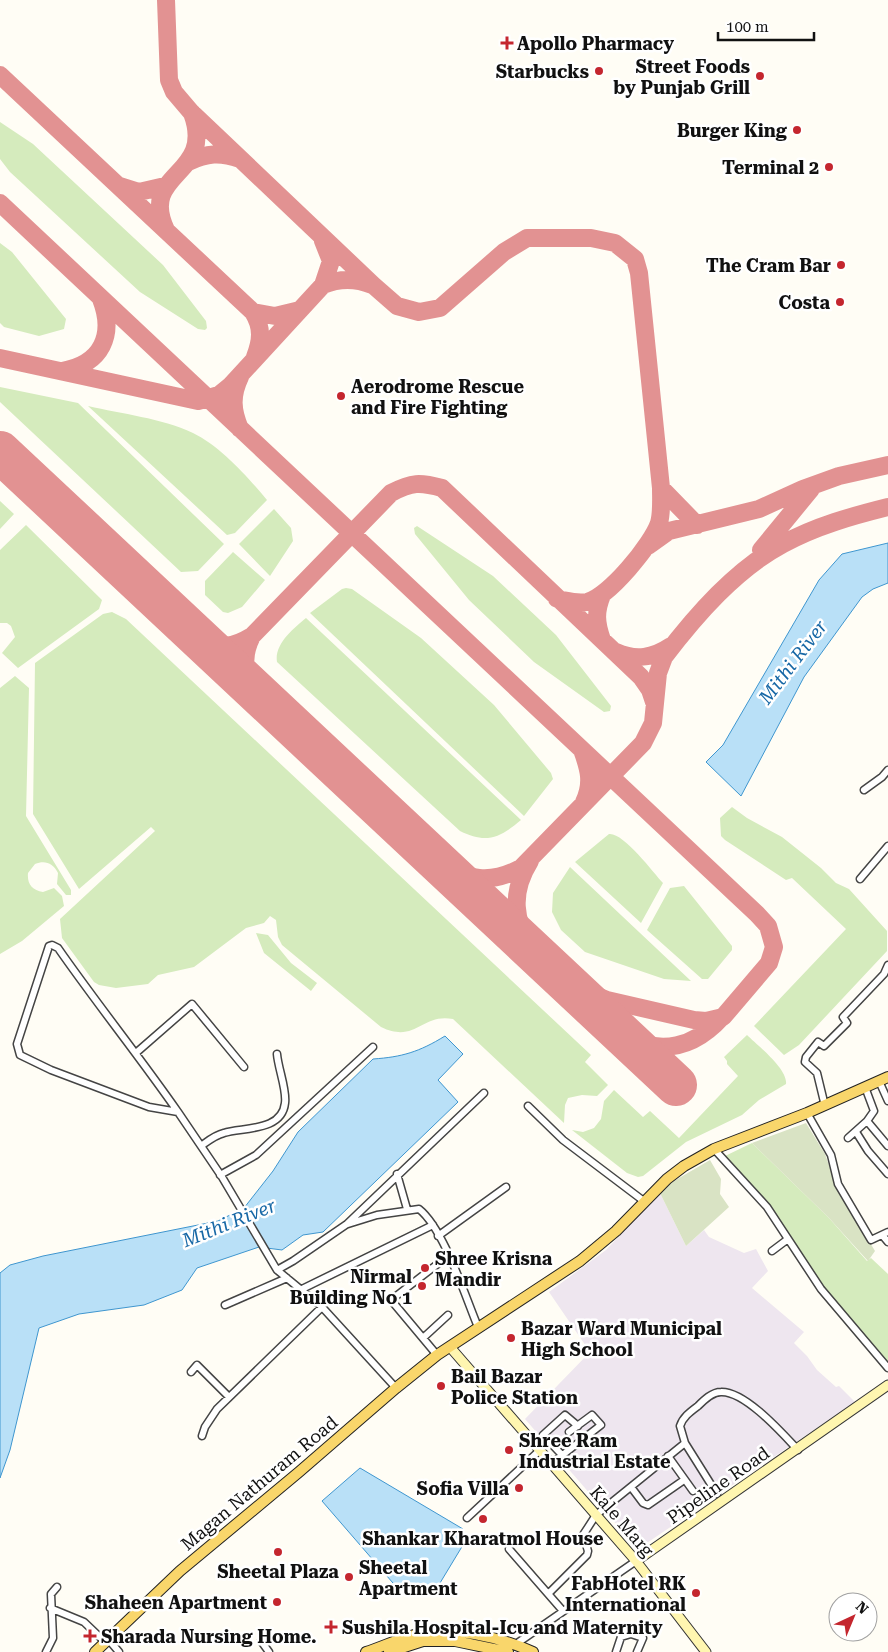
<svg xmlns="http://www.w3.org/2000/svg" width="888" height="1652" font-family="'Roboto Serif',serif">
<style>
.industrial{fill:#eee6ef}
.green{fill:#d5ebbd}
.cemetery{fill:#d9e3c4}
.water{fill:#b9e0f7;stroke:#3f96cf}
.lines{fill:none;stroke-linecap:round;stroke-linejoin:round}
.taxiway{stroke:#e29292;stroke-width:18}
.runway{stroke:#e29292;stroke-width:42}
.street-casing{stroke:#444;stroke-width:9}
.secondary-casing{stroke:#333;stroke-width:11}
.primary-casing{stroke:#222;stroke-width:12}
.street{stroke:#fff;stroke-width:6}
.secondary{stroke:#fff6b0;stroke-width:9}
.primary{stroke:#f9d66b;stroke-width:10}
.poi-dot{fill:#c4262e;stroke:#fff;stroke-width:2}
.labels{text-anchor:middle;dominant-baseline:central;stroke-width:5;stroke-linejoin:round;paint-order:stroke}
.poi-label{font-size:18px;font-weight:bold;fill:#111;stroke:#fff;text-anchor:end}
.street-label{font-size:18px;fill:#111;stroke:#fff}
.water-label{font-size:19px;font-style:italic;fill:#1768a6;stroke:#fff}
</style>
<rect width="100%" height="100%" fill="#fffdf5"/>
<path class="industrial" d="M660 1193 686 1246 704 1230 709 1237 744 1253 756 1249 768 1271 752 1288 804 1332 794 1343 807 1356 817 1370 836 1387 839 1386 855 1402 638 1549 525 1419 590 1352 549 1292 606 1250Z"/>
<path class="green" d="M0 122 33 144 163 265 206 321 207 328 205 330 198 329 140 292 10 172 0 159Z
M0 243 12 252 66 319 64 329 39 336 4 327 0 323Z
M0 387 78 403 224 544 198 571 181 572 0 402Z
M88 406C122 414 161 418 193 433 220 446 248 477 267 500L235 533 227 535Z
M0 501 14 514 0 529Z
M274 509 291 528 293 541 270 576 239 544Z
M26 525 102 600 99 609 18 668 2 653 15 637 11 626 7 623H0V550Z
M417 526 493 576 556 635 611 706 610 711 604 712 534 662 469 600 415 534 414 528Z
M233 552 265 580 242 607 228 613 223 612 205 595V581Z
M346 588 352 589 421 638 494 705 551 773 553 779 524 816 310 613 342 589Z
M112 612 126 619 591 1055 585 1062 608 1085 597 1096 582 1095 568 1098 565 1105 564 1123 453 1019C421 1013 416 1044 381 1027L282 945 278 937 276 920 270 916 264 923 246 928 194 967 158 975 148 984 116 988 99 985 94 982 62 938 60 919 155 831 151 827 79 889 33 814 35 663 103 614Z
M306 618 521 820C500 838 486 844 460 831L277 662C274 644 294 628 306 618Z
M15 676 29 688 26 816 71 890V895H66L57 884 58 873C53 863 45 860 35 864L28 873C27 884 32 890 43 892L54 888 62 896 64 906 22 941 0 954V688Z
M732 807 747 818 782 837 821 868 836 883 849 889 887 931V951L799 1045 784 1055 754 1026 846 929 792 878 786 880 725 840 721 836 720 818Z
M609 834C623 832 653 872 663 883L641 923 575 862Z
M570 867 691 981 664 979 585 952 561 930 552 912 553 893Z
M684 886 732 946V950L708 979H702L647 930 670 888Z
M256 933 268 935 291 963 317 983 311 991 264 953Z
M747 1035C757 1045 788 1069 786 1084L759 1100 742 1115 686 1142 643 1176 638 1177 627 1173 572 1130 583 1132 594 1128 601 1119 604 1101 614 1090 643 1117 650 1111 679 1138 738 1076 727 1064V1061L724 1057Z
M752 1143 829 1218 867 1261 871 1258 888 1274V1363L825 1288 768 1202 725 1156Z"/>
<path class="cemetery" d="M806 1123 825 1154 837 1188 875 1251 868 1261 829 1218 752 1143Z
M710 1160 721 1179 720 1194 729 1207 686 1246 660 1193 674 1181Z"/>
<path class="water" d="M888 543V583L873 589 862 597 804 677 741 796 706 762 723 745 819 580 842 554Z
M445 1036 463 1054 438 1080 458 1102 323 1232 303 1235 282 1250 259 1247 197 1268 182 1290 144 1305 79 1314 39 1328 10 1450 0 1478V1273L10 1265 43 1256 218 1221 244 1208 273 1171 298 1132 373 1059C402 1057 419 1052 445 1036Z
M360 1468 463 1529 466 1540 440 1583 432 1590 430 1587 399 1590 322 1501Z"/>
<g class="lines">
<path class="taxiway" d="M166 0 169 80 174 92 191 112 373 285 397 306 419 312 440 308 504 252 527 238H591L615 243 635 259 639 273 661 488C661 499 662 513 659 523 652 544 609 597 587 602 577 604 568 601 557 599
M0 75 253 312C263 328 261 341 255 357
M188 162C207 153 220 152 240 159
M120 186 139 192 165 186
M0 203 757 914 768 926 774 947 769 963 723 1017 706 1021 694 1020 607 1000 566 983
M166 230C138 171 216 177 192 113
M323 285 331 261 323 241
M253 312 275 316 300 310
M0 358 198 401 219 395 230 386 323 285C340 278 355 278 372 285
M62 371C102 364 115 335 101 299
M240 377C231 396 232 410 240 429
M661 488 697 525
M648 546 669 531 759 509 803 489 839 476 888 465
M761 550 811 489
M602 595C595 612 596 623 602 640
M252 636C242 656 244 669 253 689
M200 639C221 649 232 648 252 636L391 493C412 482 420 482 442 488L641 677 650 690 654 702
M616 652C636 661 653 658 671 646
M582 750C589 769 593 783 584 802
M530 861C510 893 514 920 532 951
M439 864C469 879 489 885 521 868L643 743 653 723 658 673 664 657C696 615 736 569 783 544 816 526 852 516 888 507
M624 1037C662 1055 694 1048 722 1017"/>
<path class="runway" d="M0 452 676 1085"/>
<defs>
<path id="street" d="M864 790 882 777 888 770
M860 879 888 846
M137 1052 192 1004 244 1067
M879 1081 888 1101
M528 1106 563 1140 645 1202
M825 1106 817 1073 805 1062 806 1057 818 1042 824 1046 847 1023 843 1017 884 974 888 965
M178 1112C139 1056 97 1004 58 948L52 945 49 946 17 1044 20 1055 51 1070 149 1107 178 1112 222 1177 277 1270 322 1307 396 1388
M807 1113 831 1155 838 1184 871 1240 888 1232
M867 1121 888 1146
M856 1132 868 1151 888 1174
M848 1138 867 1121 874 1111 865 1087
M201 1146C208 1141 215 1135 224 1133 242 1127 282 1132 285 1103 287 1090 278 1068 277 1054
M714 1149 767 1207 821 1289 888 1368
M397 1174 407 1209
M220 1175 256 1155 373 1047
M348 1224 377 1215 419 1209C444 1229 465 1296 478 1327
M438 1236 506 1187
M883 1236 888 1242
M772 1251 788 1239
M277 1270 293 1261 347 1224 484 1093
M300 1290 433 1225
M225 1305 287 1278
M423 1338 448 1315
M437 1355 391 1300 448 1256
M191 1372 197 1365 229 1397
M202 1436 205 1427 217 1409 322 1307
M685 1443 717 1494
M562 1455 543 1435 565 1415 578 1426
M668 1456 693 1491
M551 1464 601 1425 592 1415 569 1432
M631 1487 643 1503 648 1505 684 1480
M467 1518 539 1451
M509 1549 563 1611
M549 1593 587 1555 588 1551 583 1535 596 1515 685 1443 680 1426C683 1417 690 1412 698 1406 704 1400 712 1392 721 1392 745 1391 782 1433 798 1450
M50 1608 84 1622 105 1642
M108 1639 119 1652
M261 1641 269 1652
M516 1644 636 1561
M46 1652 53 1638 51 1594 57 1587
M616 1652 621 1637 631 1634 643 1638 637 1652"/>
<path id="secondary" d="M450 1347 636 1561 706 1652
M636 1561 888 1385"/>
<path id="primary" d="M95 1652 180 1571 299 1472 396 1388 437 1355 580 1261 616 1231 667 1179 684 1166 714 1149 807 1113 888 1077
M366 1652C382 1647 398 1639 414 1635 453 1626 497 1636 533 1652
M389 1652 423 1641H455L508 1652"/>
</defs>
<use href="#street" class="street-casing"/>
<use href="#secondary" class="secondary-casing"/>
<use href="#primary" class="primary-casing"/>
<use href="#street" class="street"/>
<use href="#secondary" class="secondary"/>
<use href="#primary" class="primary"/>
</g>
<g class="poi-dot">
<path d="M504.5 35.5h5v5h5v5h-5v5h-5v-5h-5v-5h5z"/>
<circle cx="599" cy="71" r="5"/>
<circle cx="760" cy="76" r="5"/>
<circle cx="797" cy="130" r="5"/>
<circle cx="829" cy="167" r="5"/>
<circle cx="841" cy="265" r="5"/>
<circle cx="840" cy="302" r="5"/>
<circle cx="341" cy="396" r="5"/>
<circle cx="425" cy="1268" r="5"/>
<circle cx="422" cy="1286" r="5"/>
<circle cx="511" cy="1338" r="5"/>
<circle cx="441" cy="1386" r="5"/>
<circle cx="509" cy="1450" r="5"/>
<circle cx="519" cy="1488" r="5"/>
<circle cx="483" cy="1519" r="5"/>
<circle cx="278" cy="1552" r="5"/>
<circle cx="349" cy="1577" r="5"/>
<circle cx="696" cy="1593" r="5"/>
<circle cx="277" cy="1602" r="5"/>
<path d="M328.5 1619.5h5v5h5v5h-5v5h-5v-5h-5v-5h5z"/>
<path d="M87.5 1628.5h5v5h5v5h-5v5h-5v-5h-5v-5h5z"/>
</g>
<g class="labels">
<g class="poi-label">
<text x="517" y="43" text-anchor="start">Apollo Pharmacy</text>
<text x="750" y="66">Street Foods<tspan x="750" dy="21">by Punjab Grill</tspan></text>
<text x="589" y="71">Starbucks</text>
<text x="787" y="130">Burger King</text>
<text x="819" y="167">Terminal 2</text>
<text x="831" y="265">The Cram Bar</text>
<text x="830" y="302">Costa</text>
<text x="351" y="386" text-anchor="start">Aerodrome Rescue<tspan x="351" dy="21">and Fire Fighting</tspan></text>
<text x="435" y="1258" text-anchor="start">Shree Krisna<tspan x="435" dy="21">Mandir</tspan></text>
<text x="412" y="1276">Nirmal<tspan x="412" dy="21">Building No 1</tspan></text>
<text x="521" y="1328" text-anchor="start">Bazar Ward Municipal<tspan x="521" dy="21">High School</tspan></text>
<text x="451" y="1376" text-anchor="start">Bail Bazar<tspan x="451" dy="21">Police Station</tspan></text>
<text x="519" y="1440" text-anchor="start">Shree Ram<tspan x="519" dy="21">Industrial Estate</tspan></text>
<text x="509" y="1488">Sofia Villa</text>
<text x="483" y="1538" text-anchor="middle">Shankar Kharatmol House</text>
<text x="359" y="1567" text-anchor="start">Sheetal<tspan x="359" dy="21">Apartment</tspan></text>
<text x="278" y="1571" text-anchor="middle">Sheetal Plaza</text>
<text x="686" y="1583">FabHotel RK<tspan x="686" dy="21">International</tspan></text>
<text x="267" y="1602">Shaheen Apartment</text>
<text x="342" y="1627" text-anchor="start">Sushila Hospital-Icu and Maternity</text>
<text x="101" y="1636" text-anchor="start">Sharada Nursing Home.</text>
</g>
<g class="street-label">
<text transform="translate(259 1483) rotate(-40)">Magan Nathuram Road</text>
<text transform="translate(718 1485) rotate(-35)">Pipeline Road</text>
<text transform="translate(622 1521) rotate(49)">Kale Marg</text>
</g>
<g class="water-label">
<text transform="translate(793 662) rotate(-53)">Mithi River</text>
<text transform="translate(229 1223) rotate(-22)">Mithi River</text>
</g>
</g>
<g transform="translate(853 1617) rotate(44)"><circle r="24" fill="#ffffff" stroke="#a0a0a0"/>
<path d="M0-4L9 19L0 12L-9 19Z" fill="#c4262e"/>
<text y="-8" font-size="14" font-weight="bold" text-anchor="middle" fill="#111111">N</text>
</g>
<path d="M718 32v8h96v-8" fill="none" stroke="#111111" stroke-width="2.5"/>
<text x="726" y="32" font-size="15" fill="#111111" stroke="#ffffff" stroke-width="4" paint-order="stroke">100 m</text>
</svg>
